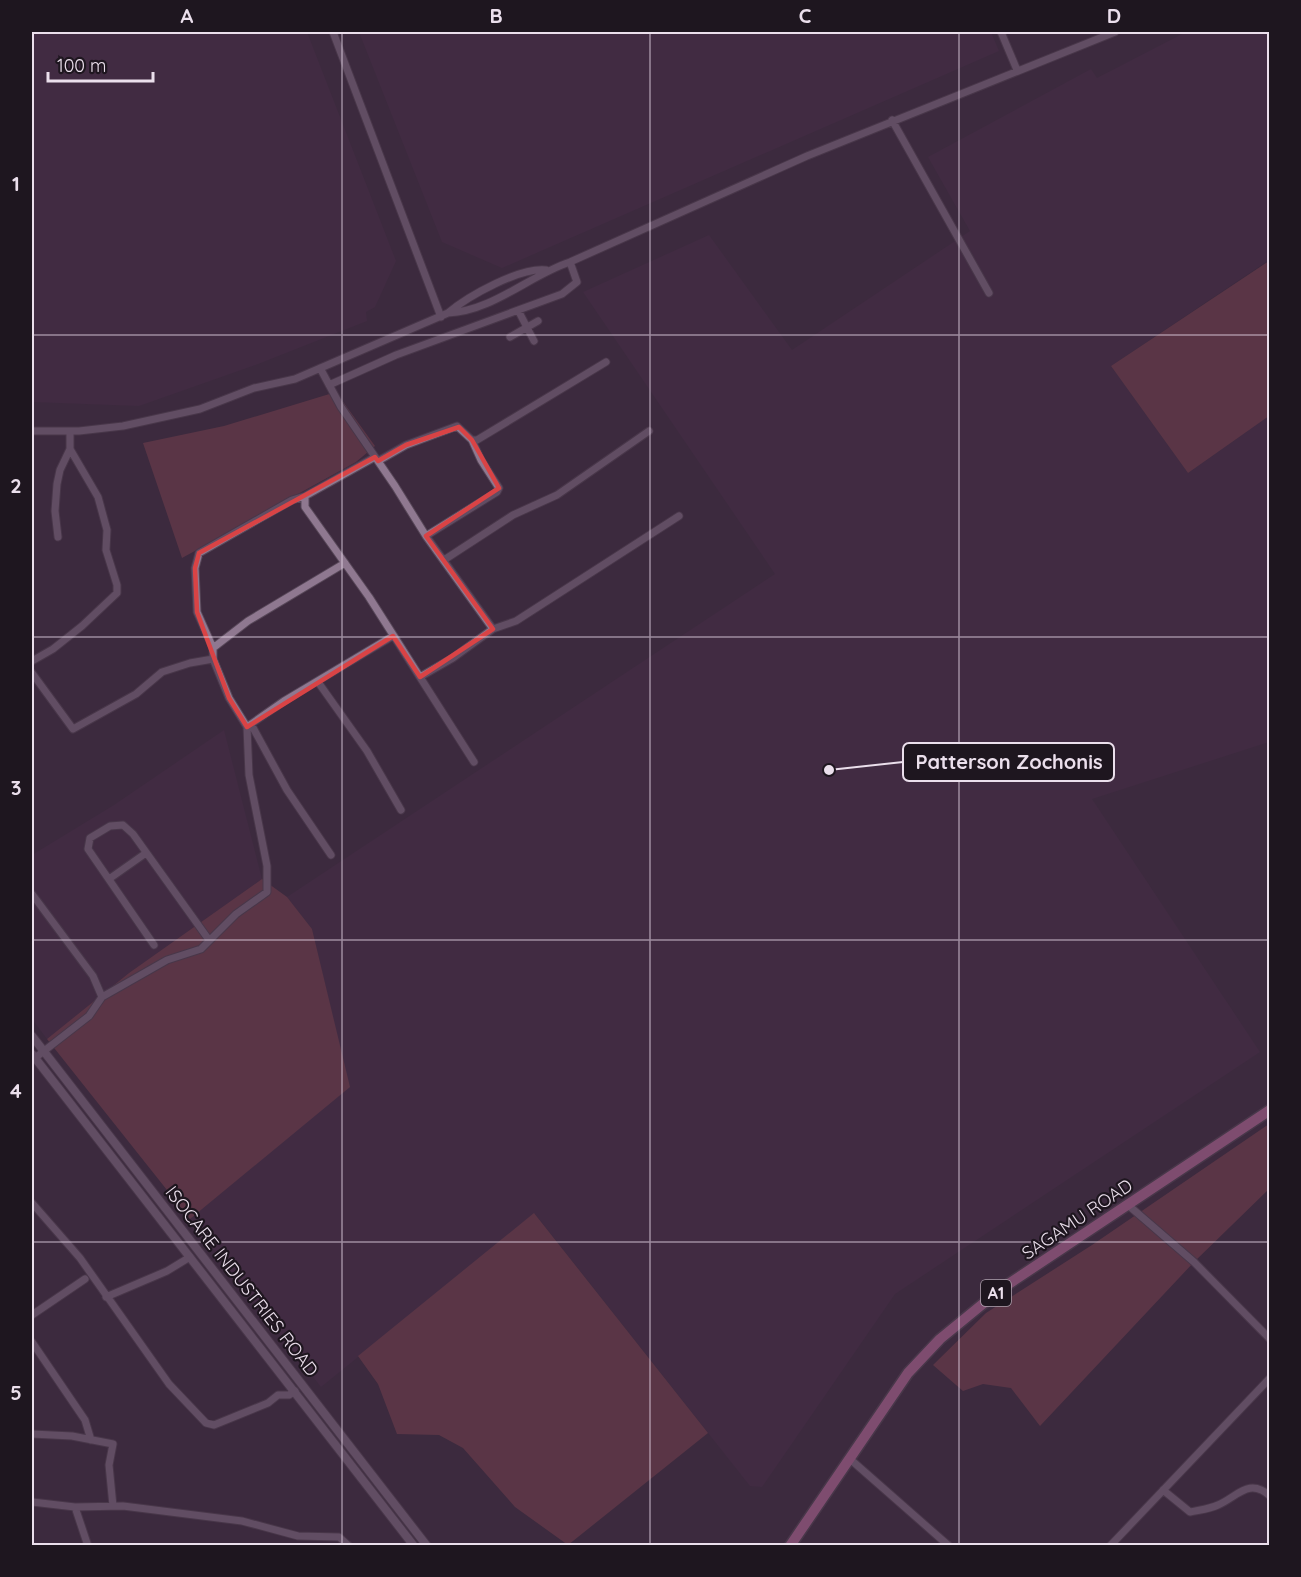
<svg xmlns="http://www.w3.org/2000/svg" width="1301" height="1577" font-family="Quicksand,sans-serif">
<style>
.built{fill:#472e48}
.green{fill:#7e4450}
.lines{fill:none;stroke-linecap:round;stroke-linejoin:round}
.minor-casing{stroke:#574758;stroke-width:9}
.tertiary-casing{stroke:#574758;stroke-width:10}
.trunk-casing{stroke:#574758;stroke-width:13}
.minor{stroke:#8f7890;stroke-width:7}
.tertiary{stroke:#8f7890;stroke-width:8}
.trunk{stroke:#cf77ac;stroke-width:10}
.marked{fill:none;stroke:#d94345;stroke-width:4.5;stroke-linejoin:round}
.grid{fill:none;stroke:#ebdfec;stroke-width:1.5;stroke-opacity:0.55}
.labels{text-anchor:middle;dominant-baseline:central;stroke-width:4.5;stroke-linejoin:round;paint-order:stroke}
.shield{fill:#1e161f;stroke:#aea3ae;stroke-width:1.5}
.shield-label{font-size:16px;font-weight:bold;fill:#ebdfec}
.street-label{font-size:18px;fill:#ebdfec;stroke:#1e161f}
.leader{fill:none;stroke:#ebdfec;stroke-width:2}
.callout-dot{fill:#ebdfec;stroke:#1e161f;stroke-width:2}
.callout{fill:#1e161f;stroke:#ebdfec;stroke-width:2}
.callout-label{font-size:20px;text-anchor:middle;font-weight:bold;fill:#ebdfec}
.neatline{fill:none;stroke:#ebdfec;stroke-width:2}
.grid-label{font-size:20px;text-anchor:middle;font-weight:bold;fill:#ebdfec}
</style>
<rect width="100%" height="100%" fill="#3d2a3e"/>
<path class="built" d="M32 32H307L396 261 375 307 366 312 367 321 258 364 139 406 32 402Z
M359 32H991L999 51 502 268 442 242Z
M1186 32H1269V260L1111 366 1188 473 1269 416V742L1092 799 1260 1052 895 1294 762 1487 750 1486 535 1214 321 1387 190 1219 349 1087 312 929 287 897 775 574 583 292 709 235 792 350 970 231 928 157 1091 69 1097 78Z
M224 730 262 879 129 973 47 1039 32 1019V855L114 805Z"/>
<path class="green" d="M1269 261V416L1188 473 1111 366Z
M336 392 375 446 356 462 182 558 143 443 224 426Z
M262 879 287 897 312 929 350 1087 190 1219 47 1039 129 973Z
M1269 1124V1189L1194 1262 1040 1426 1011 1388 983 1384 963 1391 933 1365 986 1313 1092 1245Z
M534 1213 708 1433 568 1545 515 1507 463 1448 439 1435 397 1434 378 1384 358 1356Z"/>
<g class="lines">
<defs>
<path id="minor" d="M333 32 441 317
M1001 32 1017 70
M892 120 989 293
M518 310 534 341
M448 313C468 296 520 267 546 270
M510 337 538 321
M320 368 341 407 395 486 426 536 493 629
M329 385 396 355 562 294 577 282 570 262
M32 431H79L123 426 200 409 254 388 295 379 448 313C493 311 530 275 570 262L807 156 1115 32
M375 457 305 496V507L369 597 474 762
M378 461 406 445 457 426 472 440H477L606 362
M426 536 497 492 499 488 481 460 472 440
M58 537 55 511 57 484 60 470 70 449V431
M444 560 513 515 557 495 649 431
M213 648 248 621 345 563
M32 661 53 649 82 626 117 593V585L106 550 107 530 98 497 70 449
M32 673 73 729 136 694 162 672 190 663 213 659
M420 677 453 658 493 629 516 621 679 516
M318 682 367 751 401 810
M251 724 287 790 331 855
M247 727 284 701 393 636
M109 879 146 853
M32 894 93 976 102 997 89 1016 35 1058
M154 945 88 849 90 838 110 826 123 825 133 834 209 940
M102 997 167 960 201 949 236 914 267 892V866L249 775 247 727 229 698 213 659V648L197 612 195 568 199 553 292 500 305 496
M32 1203 80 1258 169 1384 206 1423 214 1425 268 1403 278 1395H289L295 1391
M1128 1205 1194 1262 1270 1339
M106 1297 167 1271 190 1257
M32 1315 85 1279
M32 1342 85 1420 91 1440
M32 1434 72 1436 113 1444 109 1465 113 1506
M850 1459 949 1546
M1163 1490 1190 1512C1199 1510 1210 1509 1218 1505 1237 1497 1249 1477 1270 1496
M32 1502 75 1507 123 1506 242 1521 298 1536 339 1537 349 1546
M75 1507 88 1546
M1110 1546 1270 1378"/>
<path id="tertiary" d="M32 1036 427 1546
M32 1054 414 1546"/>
<path id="trunk" d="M790 1546 908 1373 940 1339 1001 1289 1270 1110"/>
</defs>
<use href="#minor" class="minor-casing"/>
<use href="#tertiary" class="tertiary-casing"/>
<use href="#trunk" class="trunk-casing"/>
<use href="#minor" class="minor"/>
<use href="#tertiary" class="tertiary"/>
<use href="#trunk" class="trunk"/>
</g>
<path d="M0 0H1301V1577H0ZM459 427 472 440 499 488 426 536 493 629 420 677 393 636 247 727 229 698 197 612 195 568 199 553 375 457 378 461 406 445Z" fill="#3d2a3e" fill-opacity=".55" fill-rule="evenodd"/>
<path class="marked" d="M459 427 472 440 499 488 426 536 493 629 420 677 393 636 247 727 229 698 197 612 195 568 199 553 375 457 378 461 406 445Z"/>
<path class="grid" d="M342 32V1546M650 32V1546M959 32V1546M32 335H1270M32 637H1270M32 940H1270M32 1242H1270"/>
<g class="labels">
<rect class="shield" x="981" y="1280" width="30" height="26" rx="4.5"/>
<g class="shield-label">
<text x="996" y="1293">A1</text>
</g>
<g class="street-label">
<text transform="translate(1077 1219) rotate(-34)">SAGAMU ROAD</text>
<text transform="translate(242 1281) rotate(52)">ISOCARE INDUSTRIES ROAD</text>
</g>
</g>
<path class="leader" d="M829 770L903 762"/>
<circle class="callout-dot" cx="829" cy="770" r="6"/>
<rect class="callout" x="903" y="743" width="211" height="38" rx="6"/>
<g class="callout-label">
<text x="1009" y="769">Patterson Zochonis</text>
</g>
<rect width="1301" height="1577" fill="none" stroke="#1e161f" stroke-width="66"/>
<path d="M48 72v9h105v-9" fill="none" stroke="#ebdfec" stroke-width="3"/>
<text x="57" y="72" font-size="18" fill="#ebdfec" stroke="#1e161f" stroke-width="4.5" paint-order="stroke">100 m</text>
<rect x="33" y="33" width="1235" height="1511" class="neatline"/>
<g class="grid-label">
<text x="187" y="23">A</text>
<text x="496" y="23">B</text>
<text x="805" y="23">C</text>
<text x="1114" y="23">D</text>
<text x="16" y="191">1</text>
<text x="16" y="493">2</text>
<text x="16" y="795">3</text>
<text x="16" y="1098">4</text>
<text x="16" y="1400">5</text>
</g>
</svg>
